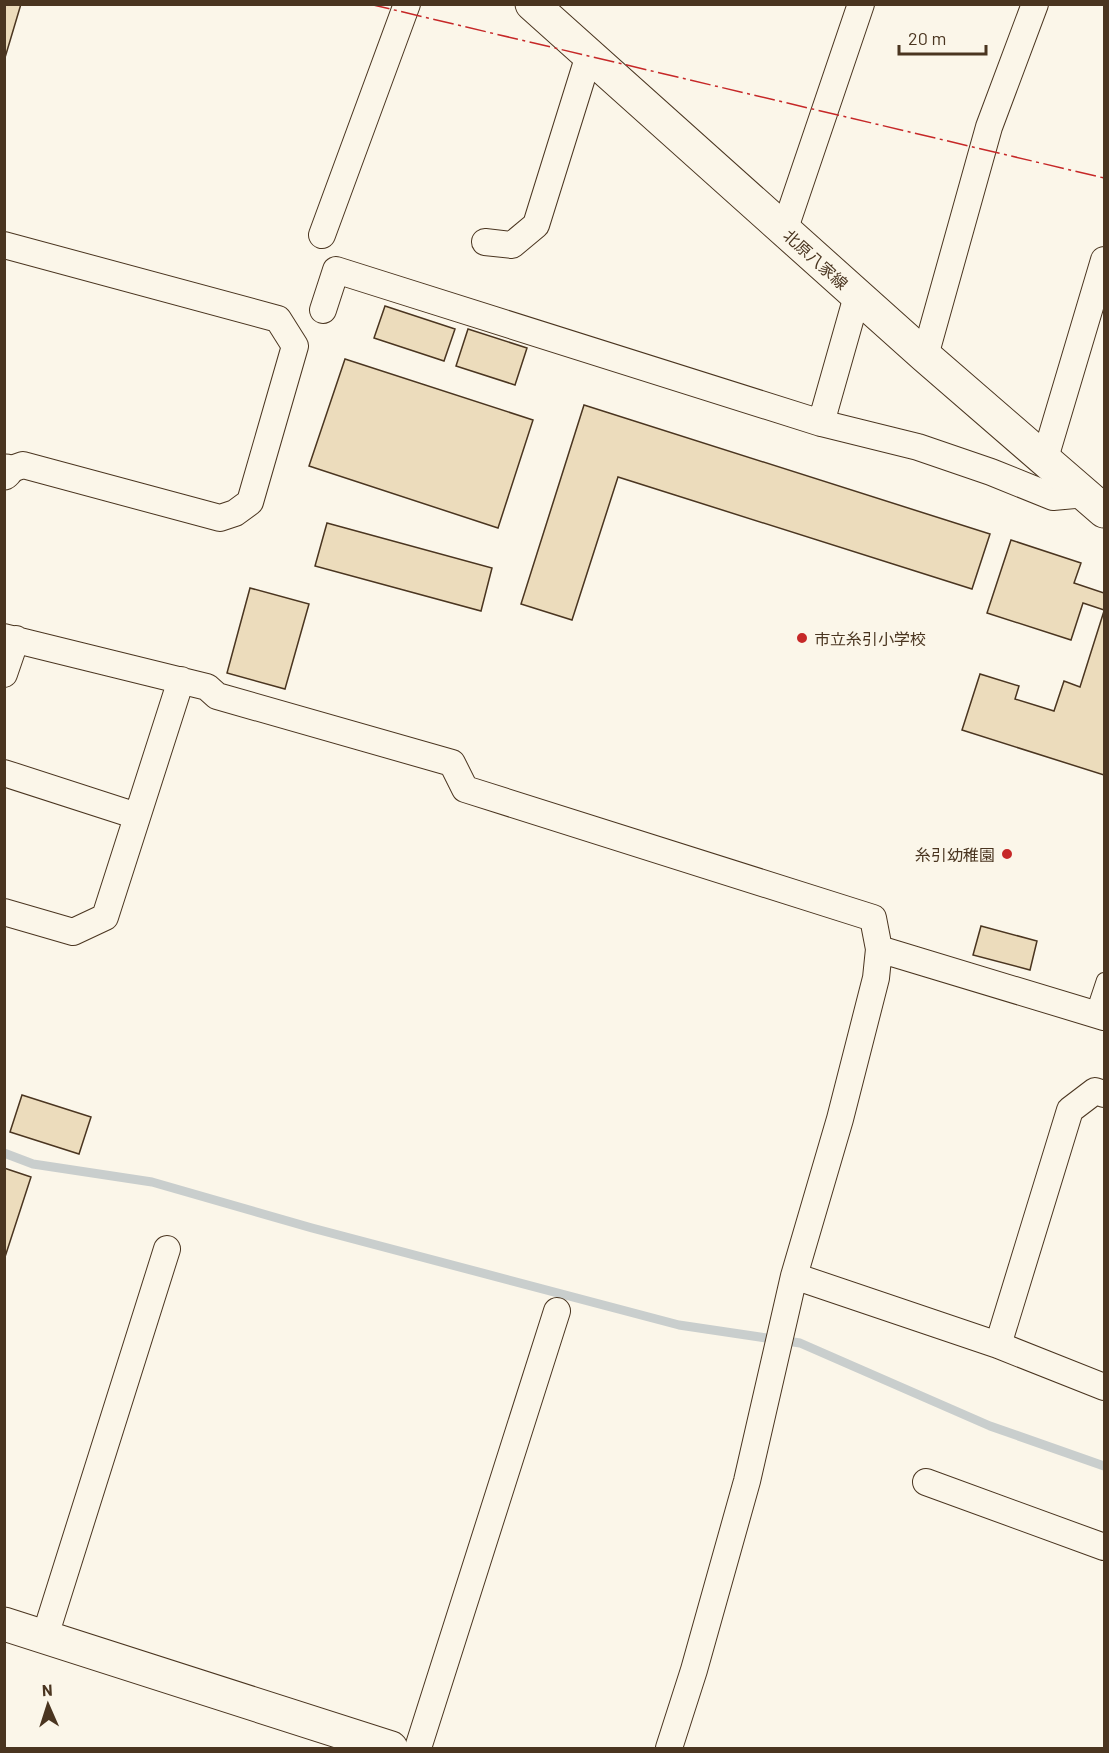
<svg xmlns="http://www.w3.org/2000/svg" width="1109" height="1753" font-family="Barlow,'Noto Sans JP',sans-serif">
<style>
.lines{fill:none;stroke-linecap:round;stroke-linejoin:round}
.stream{stroke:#c9cecd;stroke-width:9}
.building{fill:#ecdcbc;stroke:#4a3520;stroke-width:1.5}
.service-casing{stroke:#4a3520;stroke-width:16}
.minor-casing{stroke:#4a3520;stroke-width:28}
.tertiary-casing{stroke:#4a3520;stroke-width:35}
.secondary-casing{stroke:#4a3520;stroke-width:35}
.service{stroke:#fbf6e9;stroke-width:14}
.minor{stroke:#fbf6e9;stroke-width:26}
.tertiary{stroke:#fbf6e9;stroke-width:33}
.secondary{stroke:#fbf6e9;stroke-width:33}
.power{stroke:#c62828;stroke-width:1.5;stroke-dasharray:21 4.5 3 4.5;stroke-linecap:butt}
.poi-dot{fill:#c62828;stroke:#fbf6e9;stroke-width:2}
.labels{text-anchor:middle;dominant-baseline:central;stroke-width:4.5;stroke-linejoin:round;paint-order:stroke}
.street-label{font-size:16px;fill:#4a3520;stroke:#fbf6e9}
.poi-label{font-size:16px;fill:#4a3520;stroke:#fbf6e9;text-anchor:start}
</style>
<rect width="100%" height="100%" fill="#fbf6e9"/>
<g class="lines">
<path class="stream" d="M4 1153 33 1164 152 1182 312 1228 679 1325 800 1343 990 1426 1104 1466"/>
</g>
<path class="building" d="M4 4H21L4 61Z
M385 306 455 329 444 361 374 338Z
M468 329 527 348 515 385 456 366Z
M345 359 533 420 498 528 309 466Z
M584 405 990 534 972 589 618 477 572 620 521 604Z
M327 523 492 568 481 611 315 566Z
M1011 540 1081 563 1074 583 1104 593V610L1083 603 1071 640 987 613Z
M250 588 309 604 285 689 227 673Z
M1104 611V775L962 730 980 674 1019 686 1015 699 1054 711 1064 681 1080 687Z
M981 926 1037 941 1030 970 973 955Z
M22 1095 91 1117 79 1154 10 1132Z
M4 1168 31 1177 4 1260Z"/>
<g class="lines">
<defs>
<path id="service" d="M1093 1013 1104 980"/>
<path id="minor" d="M784 231 861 4
M322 235 407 4
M485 242 512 245 536 225 589 55
M4 245 278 319 295 346 250 502 235 513 220 518 23 465 6 471 4 469
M323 310 336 270 821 423 918 447 991 472 1053 497 1086 494
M925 356 989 127 1035 4
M821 423 857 296
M1045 458 1104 260
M4 637 207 687 217 696 452 763 465 789 873 918 879 949 1104 1017
M4 674 16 639
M4 773 137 816
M4 912 73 932 105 917 181 680
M794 1276 998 1345 1104 1387
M998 1345 1070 1110 1095 1091 1104 1094
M926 1482 1104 1547
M45 1636 167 1249
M418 1748 557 1311
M669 1748 694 1670 747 1481 794 1276 840 1119 876 978 879 949"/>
<path id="tertiary" d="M4 473 6 471
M4 1624 391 1748"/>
<path id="secondary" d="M532 4 925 356 1104 511"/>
</defs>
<use href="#service" class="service-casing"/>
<use href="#minor" class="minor-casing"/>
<use href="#tertiary" class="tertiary-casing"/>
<use href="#secondary" class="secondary-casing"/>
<use href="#service" class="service"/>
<use href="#minor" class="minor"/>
<use href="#tertiary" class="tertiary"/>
<use href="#secondary" class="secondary"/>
<path class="power" d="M369 4 1104 178"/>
</g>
<g class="poi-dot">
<circle cx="802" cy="638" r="6"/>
<circle cx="1007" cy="854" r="6"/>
</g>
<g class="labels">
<g class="street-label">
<text transform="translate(816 259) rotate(42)">北原八家線</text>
</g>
<g class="poi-label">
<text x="814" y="638">市立糸引小学校</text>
<text x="995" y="854" text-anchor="end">糸引幼稚園</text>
</g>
</g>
<rect width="1109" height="1753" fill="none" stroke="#4a3520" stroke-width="12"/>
<g transform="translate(48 1705) rotate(357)" stroke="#fbf6e9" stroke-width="4.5" paint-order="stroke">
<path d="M0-4.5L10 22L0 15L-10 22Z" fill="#4a3520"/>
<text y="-9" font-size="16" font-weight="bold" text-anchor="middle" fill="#4a3520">N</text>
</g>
<path d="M899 45v9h87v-9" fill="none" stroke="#4a3520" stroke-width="3"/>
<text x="908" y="45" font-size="18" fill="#4a3520" stroke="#fbf6e9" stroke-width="4.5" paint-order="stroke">20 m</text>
</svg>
